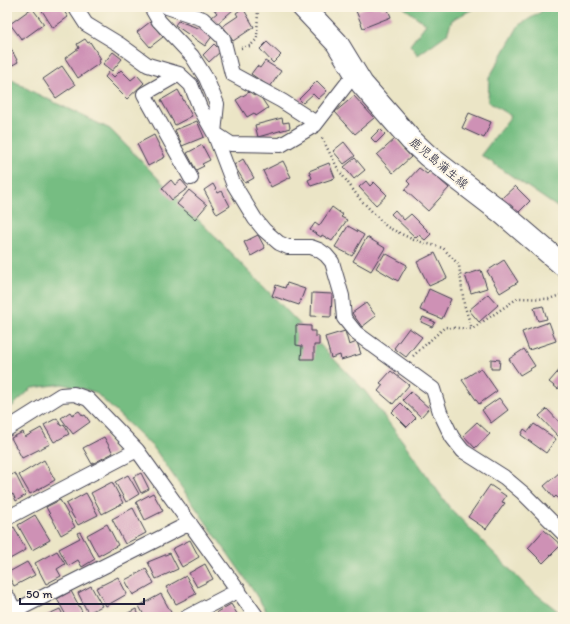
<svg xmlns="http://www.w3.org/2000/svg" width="570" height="624" font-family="Itim,'Klee One',sans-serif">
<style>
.forest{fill:#76bd82;stroke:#4c705e}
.building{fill:#ce91b5}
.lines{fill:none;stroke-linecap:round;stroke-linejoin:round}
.street-casing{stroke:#403f50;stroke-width:16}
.primary-casing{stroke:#403f50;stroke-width:24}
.path{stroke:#403f50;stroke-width:2.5;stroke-dasharray:1 3;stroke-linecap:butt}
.street{stroke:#fff;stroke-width:14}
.primary{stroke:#fff;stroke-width:22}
.labels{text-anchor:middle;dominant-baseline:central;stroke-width:4;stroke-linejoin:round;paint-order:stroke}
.street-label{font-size:12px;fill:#22223b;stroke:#fcf5e5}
</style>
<rect width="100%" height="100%" fill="#fcf5e5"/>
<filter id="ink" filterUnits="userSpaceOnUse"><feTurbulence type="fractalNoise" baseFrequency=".025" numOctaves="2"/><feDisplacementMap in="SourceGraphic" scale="8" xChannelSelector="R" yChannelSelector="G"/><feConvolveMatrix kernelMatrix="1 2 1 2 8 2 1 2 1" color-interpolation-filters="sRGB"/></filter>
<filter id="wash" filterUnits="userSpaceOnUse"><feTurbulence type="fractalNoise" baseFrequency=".012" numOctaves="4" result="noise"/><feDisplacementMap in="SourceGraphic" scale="16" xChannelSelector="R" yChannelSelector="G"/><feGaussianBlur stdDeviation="0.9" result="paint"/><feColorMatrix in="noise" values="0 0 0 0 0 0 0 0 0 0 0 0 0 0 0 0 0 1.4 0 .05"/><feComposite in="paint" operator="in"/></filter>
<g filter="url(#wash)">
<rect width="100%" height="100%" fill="#ebe5c6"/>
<path class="forest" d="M403 7H473V9L452 20 447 34 418 55 410 45 426 24Z
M544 7H563V211L481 155 511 116 488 102 489 78 519 25 541 12Z
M7 77 33 92 110 129 365 391 404 443 449 507 527 587 563 615V617H270L247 581 154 448 95 392 62 384 32 388 7 411Z"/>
<g id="blocks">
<path class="building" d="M44 7H61L68 17 53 28 41 9Z
M212 7H233L234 9 217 24 212 17 217 13Z
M367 7H380L381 9 387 7 391 17 363 28 356 11Z
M32 8 44 24 22 40 10 24Z
M243 8 254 27 233 41 223 26 238 16 236 13Z
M178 21 207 31 213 35 205 46 175 25Z
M150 22 163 37 150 47 137 32Z
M85 39 88 43 90 42 101 59 99 60 100 63 78 78 65 58 79 48 77 44Z
M267 42 281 55 273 63 260 49Z
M8 43 18 62 7 68V44Z
M214 44 221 51 209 62 203 55Z
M113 52 122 59 112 71 103 64Z
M265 61 281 71 270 87 251 74 257 66 260 68Z
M62 66 75 85 56 98 43 79Z
M121 70 131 80 137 75 144 83 127 99 105 77 109 72 114 77Z
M317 81 327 91 318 99 313 94 303 103 299 99Z
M178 90 192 116 175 125 161 100Z
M251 91 254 96 258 93 268 108 256 116 254 113 247 117 236 100Z
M354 96 374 118 355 134 335 112Z
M469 113 491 122 484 138 462 128Z
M282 118 283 123 289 122 290 128 258 137 255 125Z
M197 121 204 137 182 146 175 130Z
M380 129 385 134 376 143 371 138Z
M154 135 165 157 148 166 137 144Z
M395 139 411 157 393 173 377 155Z
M344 142 355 156 344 164 333 151Z
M202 145 210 160 202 164 204 166 196 170 187 153Z
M355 158 365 170 354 179 344 167Z
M243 159 254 178 245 183 234 165Z
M283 161 291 177 271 187 263 171Z
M329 163 335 178 311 186 308 180 312 178 309 171Z
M419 168 427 174 430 171 449 188 428 211 405 190 410 184 407 181Z
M171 180 175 185 181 180 188 188 172 200 162 188Z
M366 181 370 186 374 182 387 195 376 205 359 187Z
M213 184 218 193 222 191 230 206 217 214 204 190Z
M515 186 530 201 517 214 502 198Z
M189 190 207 205 195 219 177 204Z
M332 207 343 215 341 217 347 220 332 241 322 235 321 237 310 230 315 223 319 226Z
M395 210 404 220 411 214 431 234 425 240 419 235 416 238 391 214Z
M348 226 364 235 352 256 335 247Z
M258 235 265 248 251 256 244 242Z
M367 237 385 248 371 271 353 261Z
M385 253 407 265 398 281 376 268Z
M435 253 447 278 429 286 417 262Z
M504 260 518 282 500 293 487 271Z
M481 270 487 288 471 293 465 275Z
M287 283 305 289 299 305 272 296 276 285 285 288Z
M429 289 451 299 442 319 420 310Z
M312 293 332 294 331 317 311 316Z
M488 294 498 305 479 322 469 310Z
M366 303 376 316 362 327 352 313Z
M543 306 547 319 538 321 534 308Z
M423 317 435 322 432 327 421 322Z
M549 322 556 341 529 350 522 332Z
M296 325 311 326V331H315V336H319V345H314V359H301L302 346 296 345Z
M409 328 422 337 406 357 394 348Z
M345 331 349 345 357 342 361 354 341 360 340 355 331 358 325 337Z
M524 349 535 366 520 375 509 359Z
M491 359 500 360 499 369H491Z
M563 366V383L558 389 549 382Z
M481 368 497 391 479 404 462 380Z
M391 371 409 385 393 404 378 391 383 385 380 383Z
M411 392 429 408 421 417 403 400Z
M499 398 508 410 491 423 482 410Z
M401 403 416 418 407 427 392 412Z
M547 409 563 426V433L559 437 539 416Z
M79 411 83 416 85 415 90 422 73 434 61 418 70 412 72 415Z
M57 418 61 426 64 424 69 434 54 442 44 425Z
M477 422 490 434 475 448 463 435Z
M534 424 556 439 546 453 521 435 524 429 528 432Z
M41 428 50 444 22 458 11 438 23 432 25 437Z
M104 437 113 453 92 464 83 448Z
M44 460 55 480 30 494 19 475Z
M560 472 563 475V504L556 496 554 498 544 486Z
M15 473 26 495 16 501 13 494 7 497V477Z
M141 473 149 489 141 493 133 477Z
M128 475 139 494 126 502 115 482Z
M112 482 123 503 102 514 91 493Z
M490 485 506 496 502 502 505 503 486 529 468 517Z
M86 493 98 515 78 525 66 504Z
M153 493 163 511 145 520 136 502Z
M60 500 75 527 61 535 46 507Z
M133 508 146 533 125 544 112 519Z
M35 515 50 540 32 550 18 525Z
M107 524 118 545 98 556 87 535Z
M14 527 26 550 8 560 7 530Z
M544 530 561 545 543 563 528 548Z
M80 532 95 559 82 567 78 560 68 566 59 549 80 538 77 533Z
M190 540 199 557 182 567 172 549Z
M57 551 65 564 57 569 61 576 46 584 35 563Z
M170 553 178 569 156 579 148 562Z
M27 562 35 575 14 586 7 573Z
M205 564 213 579 197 587 189 573Z
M146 569 154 583 133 595 125 580Z
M186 576 196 594 176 604 166 587Z
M118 577 127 594 106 606 96 588Z
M91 586 102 606 88 613 78 593Z
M71 591 85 617H67L57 599Z
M161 594 173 616 171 617H145L139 606Z
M231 604 239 617H220L217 612Z
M60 609 64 617H42Z
M136 609 140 617H120Z"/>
</g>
</g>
<g filter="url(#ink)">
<use href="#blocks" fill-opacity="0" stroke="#403f50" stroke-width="1"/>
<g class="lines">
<defs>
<path id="street" d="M75 7 86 24 119 44 148 65 179 74 191 85 200 108 214 133 233 183 255 219 264 230 279 243 288 247H311L319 250 326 255 332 262 342 296 344 318 356 333 433 389 440 412 452 437 463 451 504 477 523 493 563 533
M151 7 159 21 192 56 206 78 217 104 214 133 231 144 281 145 315 125 356 72
M167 7 203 19 223 38 232 74 282 101 316 123
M179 74 144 94 191 178
M7 429 61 395 74 394 88 399 137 450 257 617
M7 518 137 450
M7 596 18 617
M7 615 190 523
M187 617 239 590"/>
<path id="primary" d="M303 7 337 43 362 84 411 140 428 156 501 212 563 265"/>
</defs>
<use href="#street" class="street-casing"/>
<use href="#primary" class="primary-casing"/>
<path class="path" d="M241 48 250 46 257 39 258 7
M322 138 338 169 359 198 387 227 414 240 443 248 459 265 464 304 472 329
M413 356 445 327 472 329 518 298 549 299 563 294"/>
<use href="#street" class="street"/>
<use href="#primary" class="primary"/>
</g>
</g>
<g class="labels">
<g class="street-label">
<text transform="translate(439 163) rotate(40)">鹿児島蒲生線</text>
</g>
</g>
<rect width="570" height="624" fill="none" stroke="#fcf5e5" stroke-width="24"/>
<path d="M20 598v6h124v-6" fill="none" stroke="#22223b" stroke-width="2"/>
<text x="26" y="598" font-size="12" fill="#22223b" stroke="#fcf5e5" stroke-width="3" paint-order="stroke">50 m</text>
</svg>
